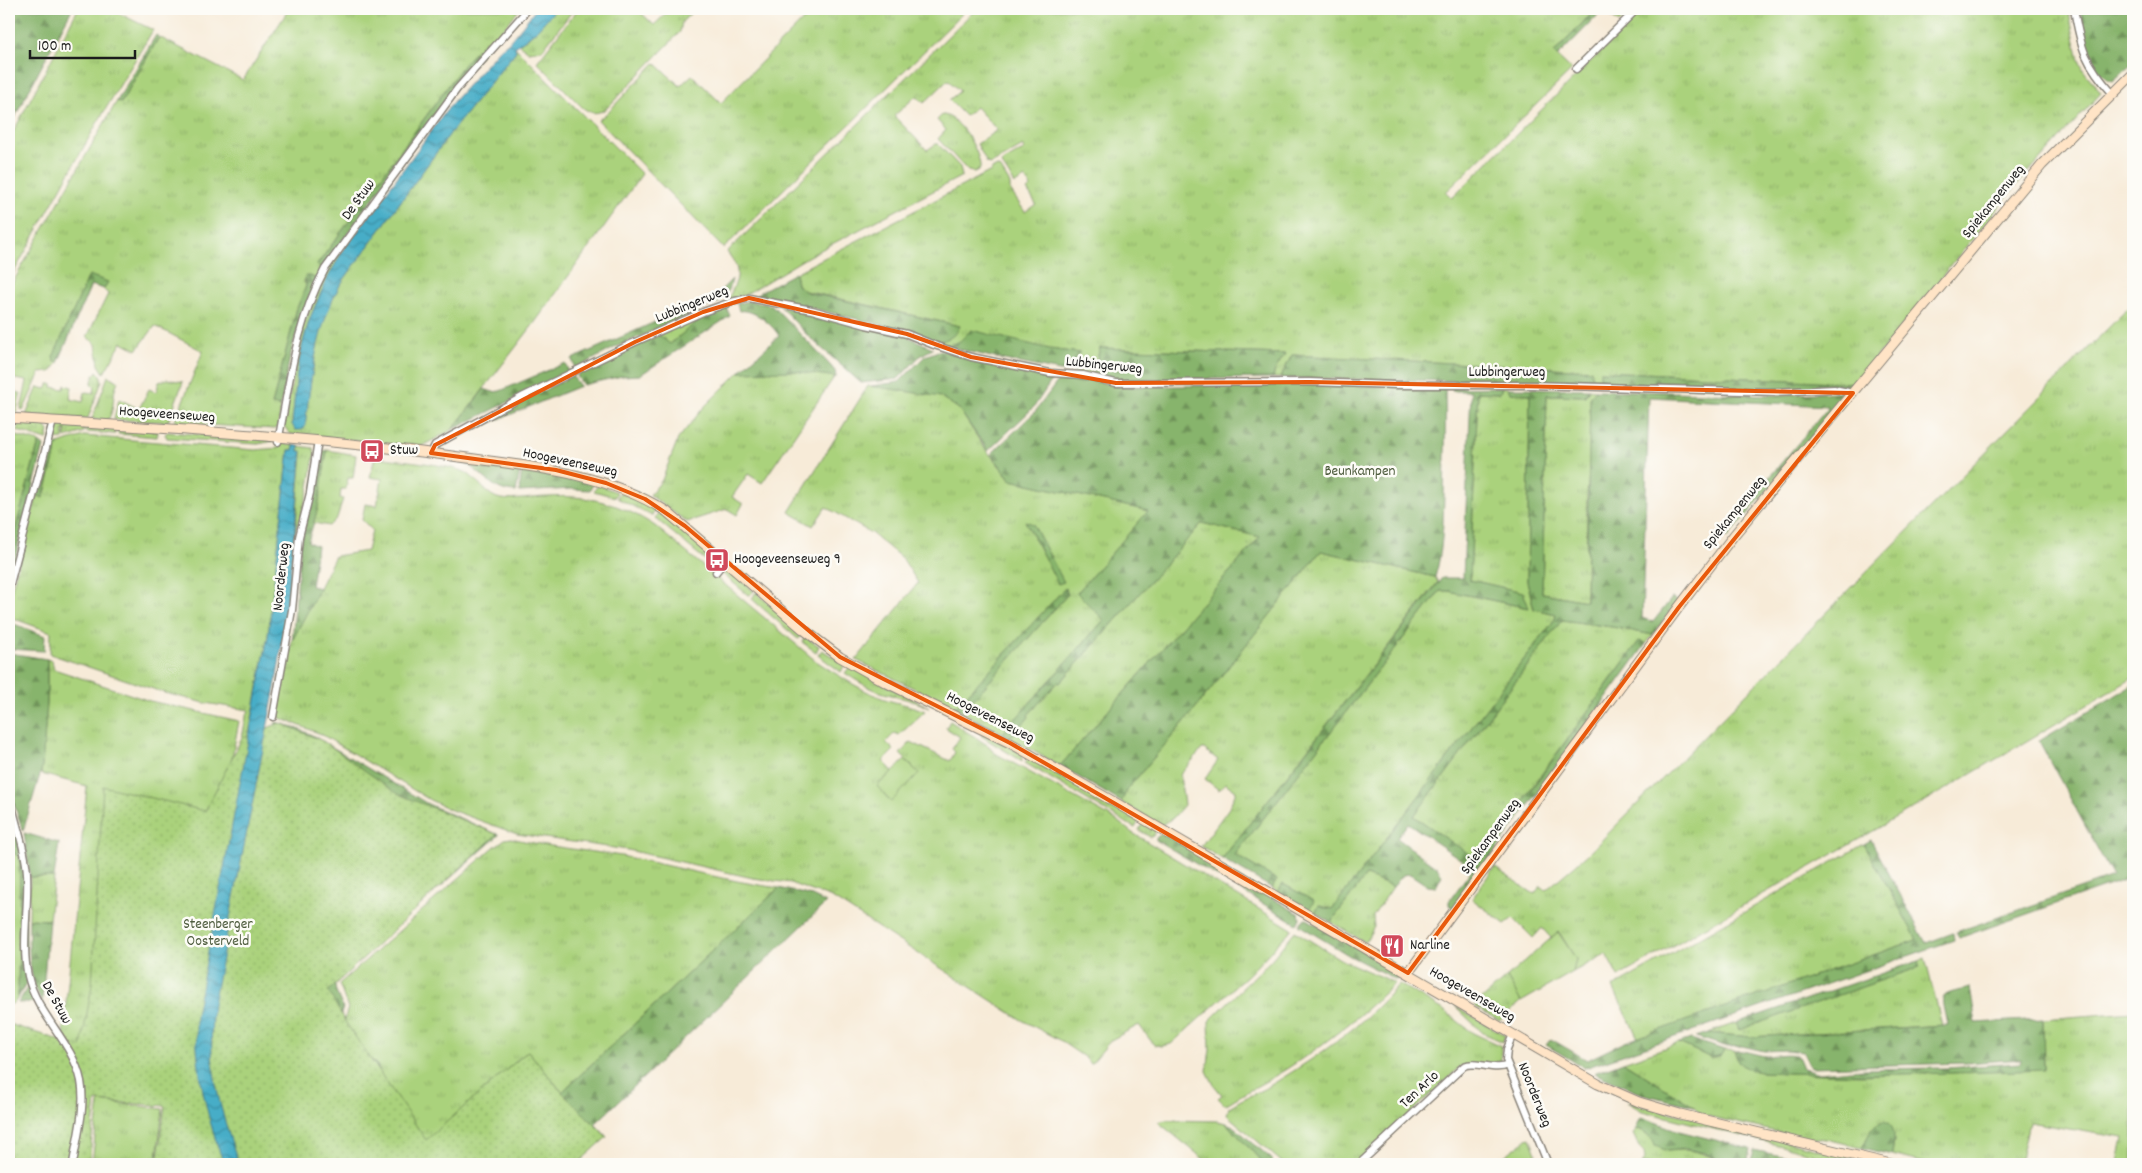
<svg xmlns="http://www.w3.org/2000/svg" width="2142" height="1173" font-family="Dekko,sans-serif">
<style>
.grass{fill:url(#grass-tufts);stroke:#63774c}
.forest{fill:url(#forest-firs);stroke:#526844}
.park{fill:url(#park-dots);stroke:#63774c}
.pitch{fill:#aad27c;stroke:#63774c}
.water{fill:url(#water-waves);stroke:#326472}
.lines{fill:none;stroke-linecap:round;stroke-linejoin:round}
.street-casing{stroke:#8a847a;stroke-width:9}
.secondary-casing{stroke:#8a847a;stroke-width:11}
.street{stroke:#fff;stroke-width:6}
.secondary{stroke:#ffe4c6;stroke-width:9}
.marked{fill:none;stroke:#e8590c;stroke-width:4;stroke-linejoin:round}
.labels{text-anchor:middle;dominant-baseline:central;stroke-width:5;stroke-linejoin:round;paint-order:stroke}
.street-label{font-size:15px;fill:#1c1c1c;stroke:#fdfcf7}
.poi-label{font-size:15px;fill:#1c1c1c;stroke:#fdfcf7;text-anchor:start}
.park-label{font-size:15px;fill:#4e5c3e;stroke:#fdfcf7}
</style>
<defs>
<pattern id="grass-tufts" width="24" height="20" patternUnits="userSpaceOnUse" patternTransform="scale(1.25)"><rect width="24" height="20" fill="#aad27c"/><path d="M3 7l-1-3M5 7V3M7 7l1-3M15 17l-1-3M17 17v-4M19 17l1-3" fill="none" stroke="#92b46b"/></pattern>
<pattern id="forest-firs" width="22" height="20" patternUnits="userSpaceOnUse" patternTransform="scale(1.25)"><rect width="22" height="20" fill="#87b46c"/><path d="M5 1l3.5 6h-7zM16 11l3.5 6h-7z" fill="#6e9258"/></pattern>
<pattern id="park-dots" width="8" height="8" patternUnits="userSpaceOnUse" patternTransform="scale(1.25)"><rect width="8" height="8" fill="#aad27c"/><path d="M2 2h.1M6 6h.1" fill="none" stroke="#92b46b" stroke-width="1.8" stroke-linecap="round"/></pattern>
<pattern id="water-waves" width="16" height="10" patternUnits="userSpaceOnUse" patternTransform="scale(1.25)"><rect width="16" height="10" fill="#47adc7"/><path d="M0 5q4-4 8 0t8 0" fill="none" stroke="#3a8ca1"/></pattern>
</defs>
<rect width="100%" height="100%" fill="#fdfcf7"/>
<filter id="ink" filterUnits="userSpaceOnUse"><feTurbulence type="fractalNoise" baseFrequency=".02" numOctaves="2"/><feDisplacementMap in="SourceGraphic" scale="10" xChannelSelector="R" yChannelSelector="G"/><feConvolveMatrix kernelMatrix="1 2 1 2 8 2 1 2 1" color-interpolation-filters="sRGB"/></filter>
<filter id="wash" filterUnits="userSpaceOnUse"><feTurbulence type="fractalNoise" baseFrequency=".0096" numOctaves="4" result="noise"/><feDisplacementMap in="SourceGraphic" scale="20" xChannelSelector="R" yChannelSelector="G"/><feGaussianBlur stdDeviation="1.12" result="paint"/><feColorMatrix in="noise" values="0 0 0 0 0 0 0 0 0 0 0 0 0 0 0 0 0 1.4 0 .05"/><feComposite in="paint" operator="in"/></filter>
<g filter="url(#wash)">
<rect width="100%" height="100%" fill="#f7ebd8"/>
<path class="grass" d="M78 9H110L153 30 96 125 9 281V140Z
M289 9H520L489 45 485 41 465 63 317 265 323 268 317 279 310 276 304 280 306 286 297 308 272 405 281 406 278 426 275 429 174 423 203 351 155 326 137 350 122 342 104 373 99 365 96 344 87 337 108 294 89 275 54 361 58 363 51 372 40 373 23 411 21 409 27 381 9 378V289L117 101 121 103 159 37 243 80Z
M556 9H574L542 50 529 52 518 44 522 40H526Z
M578 9H637L654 25 671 9H695L682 22 680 32 608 107C598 115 591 114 582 107L537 62Z
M814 9H967L724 248 722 247 598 120 607 113 655 63 680 86 692 75 721 103Z
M976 9H1596L1554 53 1572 70 1446 192 1452 198 1644 9H2068L2079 60 2084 71 2101 93 2014 188 1855 383 1601 371 1600 383H1594L1590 370 1292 355 1280 378H1273L1275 370 1284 354 1100 348 1093 374 1066 371 1080 353 963 339C951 348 941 344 928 340L938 341 960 326 801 290 797 284 795 273 991 171 993 168 999 167 1001 169 1010 184V190L1025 212 1036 204 1027 190 1031 187 1025 178 1015 184 1001 163 1025 149 1023 146 991 164 987 163 977 144 997 130 976 107 965 116 949 100 960 91 948 80 924 103 916 96 894 116 927 150 936 144H938L960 167 962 176 809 256 743 296 727 301C737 280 744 273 727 252Z
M1601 9H1634L1619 23Z
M515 47 642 174 536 321 452 430 420 447 290 434 284 426 302 328 326 270 385 196C351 241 317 285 303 341 297 367 295 397 292 424L309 392 320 330 327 310 340 285 452 131 516 51Z
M942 115C958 114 982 154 980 169L974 172 968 171 938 139 946 130 937 120Z
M2133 303V678L1917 806 1618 977 1606 954 1573 972 1576 959 1559 932 1551 938 1542 928 1533 938 1513 918 1505 924 1472 899 1494 867 1534 894 1541 886 1546 890 1588 854Z
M706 314 669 345 659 335Z
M761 370 794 371 835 376 762 483 748 474 732 497 743 504 737 515 727 509 687 522 650 495 662 480 678 439 704 407 739 372Z
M97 372 100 374 102 381 88 418 86 419 26 415 38 387 46 389 49 384H52V387L64 389 65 385 72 387 70 399 83 402 85 392 94 393 95 386 91 385 94 375Z
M108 376 118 381C111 395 116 407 108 420L92 419Z
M167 379 183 382 168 422 115 420 114 418 119 399 139 409 149 389 156 392 159 382Z
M868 386 934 394 949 402 959 409 983 446 1011 480 1149 511 1077 593 1104 620 1003 733 962 712 1068 594 1065 588 955 708 856 660 918 583 903 559 871 533 826 507 813 526 789 512Z
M1502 387 1508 388 1511 393 1530 394 1527 581 1534 609 1556 614 1555 619 1332 909 1319 906 1315 913 1309 910 1313 901 1283 884 1278 892 1272 888 1277 880 1235 855 1440 591H1448L1528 608 1522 592 1470 580 1478 392 1500 393Z
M9 388 15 389V392L21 393 16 413 9 414Z
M1589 389 1596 390 1587 495 1586 601 1542 593 1547 395 1585 396Z
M18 421 45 425 49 431 47 440 18 431Z
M60 424 65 426 63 439 51 440 54 428Z
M66 425 84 427V432L65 438Z
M86 427 115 429V434L86 432Z
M118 429 157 431 158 433 157 437 118 434Z
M167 432 273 440V441L258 444 167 438 165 434Z
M9 434 39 442 9 553Z
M84 436 255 450 278 448 279 443 294 445 293 450H289L268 636 208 944 221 848 246 717 249 710 205 703 165 693 50 654 51 632 9 617V599L37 495 44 497 58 444Z
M299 446 313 448 315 452 308 492 295 535 302 452 299 451Z
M327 450 356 455 353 478H348L346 489H341L340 498 343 499 337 518 329 526 314 523Z
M375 457C397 460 446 464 465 472 478 479 487 497 501 499 515 501 533 497 547 497 587 494 622 504 655 526L816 661C835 673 855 687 877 696 892 703 909 704 925 711L899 735 895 733 886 742 894 750 883 761 893 771 877 786 919 773 900 754 911 742 950 761 955 752 952 749 960 737 946 728 950 721 989 746 993 752 1116 820 1131 832 1292 929 1248 975 1171 1044 1162 1046 1154 1045 1139 1025 1111 1040 1091 1064 1084 1057 1059 1040 1020 1019 832 898 790 883 753 878 628 850 517 834 451 810 430 800 321 734 280 718 277 713 292 641 335 556 367 551 372 530 362 520 365 504 377 506 382 479 370 477Z
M598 485 617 492 615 497 594 491Z
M620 492 655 509 652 516 617 498Z
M658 513 669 519 720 562 716 569 655 518Z
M1202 523 1260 537 1060 766 1010 738 1029 717 1028 715 1058 682 1060 683Z
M1321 551 1435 577 1438 582 1222 859 1201 846 1229 808 1236 791 1225 783 1219 790 1205 779 1218 760 1204 749H1202L1180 775 1184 805 1173 818 1161 825 1121 802 1129 787 1186 720Z
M723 566 754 591 750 595H748L719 571Z
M756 592 803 634 798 639 752 599Z
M1562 620 1612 627 1653 635 1646 644 1639 641 1478 861 1414 816Z
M805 637 819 646 816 652 802 642Z
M822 650 845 664 841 672 818 655Z
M47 659 52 661 54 669 150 701 239 721 224 799 105 897 88 1018 78 1061 63 1034 87 786 41 774 47 703Z
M850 667 929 707C914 701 899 697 884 693 870 689 857 681 845 673Z
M983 733 1023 754 1022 761 981 736Z
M1029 757 1139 821 1135 828 1025 763Z
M1143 823 1156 831 1153 836 1150 837 1139 830Z
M511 838C547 847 584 850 621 856 674 866 725 881 779 888L562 1092 528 1051 426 1141 393 1102 377 1065 341 1030 348 1008 339 984 494 847 505 839Z
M1864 844 1917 938 1916 940 1638 1038 1613 987Z
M9 851 20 856 18 997 16 1001 9 1006Z
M1366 876 1393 887 1373 916 1374 927 1365 942 1331 922Z
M30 877H54L49 920 29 919Z
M1295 931 1340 959 1395 983C1361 1016 1325 1044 1285 1070 1266 1082 1245 1092 1225 1105L1218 1098 1222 1095 1214 1085 1207 1071 1210 1049 1209 1021 1271 960Z
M1925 958 1942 1025 1751 1037 1708 1033 1736 1023 1739 1029 1919 967 1918 961Z
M1507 977 1521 1002 1499 1021 1474 1006Z
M1399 984 1442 1009 1473 1033 1501 1046V1060L1498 1064 1461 1066 1356 1164H1284L1227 1115 1229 1107C1244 1097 1261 1092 1276 1082 1320 1055 1365 1024 1399 984Z
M1455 1006 1505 1035 1503 1042 1483 1033Z
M2133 1012V1164H2118L2123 1138 2029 1122 2020 1164H1929L1892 1155 1894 1139 1873 1129 1862 1148 1826 1139 1798 1137 1703 1115 1693 1106 1623 1062 1679 1043 1711 1058 1721 1055 1724 1050 1735 1051V1054L1760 1072 1861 1075 2044 1069 2043 1019Z
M99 1101 163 1109 156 1164H92Z
M1627 1102 1879 1164H1854L1642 1111Z
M1166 1120 1217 1121 1226 1123 1264 1164H1203L1206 1161 1158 1122Z
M1638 1129C1645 1131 1661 1146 1668 1151 1692 1148 1703 1152 1724 1164H1642L1645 1160 1644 1152 1639 1147 1633 1134Z
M1530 1138 1540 1164H1494L1527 1139Z"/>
<path class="forest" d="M9 9H72L9 128Z
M1596 9 1603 10 1558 56 1554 53Z
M2080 9H2133V63L2113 81C2090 78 2083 27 2080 9Z
M156 35 159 37 121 103 117 101Z
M485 41 489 45 437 111 323 268 319 267 317 265 465 63Z
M795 273 797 285 806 292 960 326C957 334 948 341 939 341 923 341 907 331 891 327 847 317 804 305 759 297L758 293Z
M89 275 108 282 104 289 91 285 58 363 54 361 53 357Z
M305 276H310L317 279C297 322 288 360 281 406L272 405 297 308 306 286Z
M732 279 729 290 719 302 616 347 575 369 572 359 711 297 719 292Z
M748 301 772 305 830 365 835 371 836 377 794 371 739 372 779 336C773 325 753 308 739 311L737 304Z
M780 306 906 336 933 348 919 357 898 379 861 383 808 336Z
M726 307 730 316 640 375 622 376 583 385 577 376 579 373 659 335 670 344 706 314Z
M971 330 1050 349 1080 353 1066 371H1060L1000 359 946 346 959 342Z
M1100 348 1285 354 1275 370 1273 378 1124 380 1111 379 1093 374Z
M941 350 968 359 1054 377 1034 407 988 451 959 409 941 397 871 386 899 382 925 356Z
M1292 355 1591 370 1594 383 1280 378Z
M565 363 569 372 452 430 484 389 493 392 500 391Z
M1600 371 1855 383 1847 388 1837 387 1796 390 1600 383Z
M572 376 580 386 441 443Z
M1075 377 1121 387 1298 384 1445 388C1446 424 1445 460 1444 496 1443 523 1443 551 1435 577L1321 551 1186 720 1129 787 1121 802 1060 766 1260 537 1202 523 1060 683 1058 682 1028 715 1029 717 1010 738 1003 733 1104 620 1077 593 1148 511 1011 480 991 454 1035 412 1060 378Z
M1502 387 1500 393 1478 392 1470 580 1523 592 1529 608 1448 591H1440L1235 855 1277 880 1272 888 1222 859 1442 578H1463L1471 391H1453L1452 388Z
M1508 388 1589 389 1585 396 1547 395 1542 593 1586 601 1590 396 1596 390 1776 395 1835 392 1840 393 1844 398 1727 539 1726 533 1734 519 1827 409 1828 406 1649 397 1642 618 1653 622 1672 598 1678 601 1653 635 1612 627 1562 620 1414 816 1479 861 1639 641 1646 644 1454 908 1449 905V901L1473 868 1408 823 1397 838 1438 868 1442 875 1436 887 1428 886 1410 874 1403 875 1393 887 1366 876 1331 922 1315 913 1319 906 1332 909 1555 619 1556 614 1534 609 1527 581 1530 394 1510 393Z
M39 442 44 446 9 582V553Z
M58 444 43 498 37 495 50 446Z
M327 450 318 508 308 542 317 546 311 586 320 588 292 641 301 543 312 495 318 456 321 451Z
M463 463 520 470 516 492C491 492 484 472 463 463Z
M522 470 594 483 590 490 571 489 519 492Z
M1025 521 1033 524 1064 582 1058 584Z
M1065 588 1068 594 962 712 955 708Z
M9 622 45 636 44 651 9 649Z
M9 653 47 659V703L42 768 23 831 13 801 9 775Z
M2133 685V877L1959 938 1956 932 2113 877 2039 741Z
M276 722 294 727 312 735 428 804 499 835 334 981 336 992 343 1008 335 1032 352 1043 377 1065 387 1092 380 1097 426 1141 528 1051 562 1092 779 888 812 896 826 903 595 1124 607 1137 251 1164 226 990Z
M9 830 19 837 24 866 27 982 18 998 20 856 9 851Z
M24 833 59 843 54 877H30Z
M1162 833 1299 914 1300 918 1297 924 1156 840V838Z
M1871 840 1926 943 1953 933 1954 940 1585 1068 1546 1045 1551 1039 1587 1060 1625 1042 1916 940V938L1864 844Z
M1283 884 1314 901 1309 910 1278 892Z
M29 919 49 920 42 1002C27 975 29 948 29 919Z
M1307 919 1399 972 1397 980 1350 956 1299 925 1303 920Z
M1918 961 1920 967 1739 1030 1736 1023Z
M29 985 36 1002 18 1003Z
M1970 988 1976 1023 2043 1019 2044 1070C1949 1074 1854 1076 1760 1072 1747 1070 1736 1065 1735 1051 1746 1050 1755 1055 1766 1056 1777 1056 1788 1052 1798 1056L1803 1068 1819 1073 1863 1069 1947 1068 2020 1063 2021 1059 1966 1063 1810 1067 1803 1052 1786 1050 1764 1051 1742 1046 1728 1047 1696 1037 1708 1033 1751 1037 1947 1025C1941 993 1936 996 1970 988Z
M1691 1039 1724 1050 1721 1055 1711 1058 1679 1043Z
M1623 1062 1693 1106 1642 1094 1594 1073Z
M1641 1117 1679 1131 1750 1149 1747 1164H1724L1705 1153 1686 1149 1668 1151 1655 1146C1654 1140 1645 1131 1639 1129L1635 1131Z
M1884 1121C1899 1127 1893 1142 1892 1155L1862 1148C1867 1138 1873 1123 1884 1121Z
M1226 1123 1233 1126 1273 1160 1269 1164H1264Z
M1754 1150 1818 1164H1750Z"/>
<path class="park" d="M280 723 323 741 398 794 497 834 328 991 346 1023 426 1140 528 1051 562 1092 607 1137 577 1164H157L165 1106 96 1101 89 1164H9V1024L81 1047 92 985 103 786 205 811 242 738Z"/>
<path class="pitch" d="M905 760 919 773 891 802 877 786Z
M1558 932 1576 959 1573 972 1521 1002 1507 977Z"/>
<path class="water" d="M536 9H556L536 31 515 47 516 51 452 131 340 285C316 329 311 378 305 427L301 430H295L292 424 297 372 303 342 310 318 327 279 342 252 452 103 500 49 509 42Z
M294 445 299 446V451H302L287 612 276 683 213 1004C207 1065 219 1107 239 1164H224C206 1116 195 1067 196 1015L268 636 289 450H293Z"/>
</g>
<g filter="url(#ink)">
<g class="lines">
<defs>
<path id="street" d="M2074 9C2081 49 2085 63 2113 94
M1576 69 1637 9
M278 442C290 381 295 325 325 269L457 89 528 9
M431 453 435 445 524 396 635 342 703 312 731 302 749 298 812 310 866 325 907 334 934 345 971 357 1050 373 1083 375 1116 383 1310 382 1397 385H1533L1774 392 1834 389 1853 393
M716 572 725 561
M9 588 53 421
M273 717 292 610 299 537 310 493 318 440
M9 791C13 819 25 844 27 873 29 905 21 946 28 976 37 1015 73 1042 81 1081 86 1108 77 1137 73 1164
M1513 1034 1507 1049 1506 1060 1548 1164
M1359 1164 1464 1066C1477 1060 1494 1072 1508 1065"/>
<path id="secondary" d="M9 418C157 428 305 436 452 456 526 466 602 471 666 511L803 629 840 657 885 682 1010 743 1116 803 1598 1084 1639 1102 1680 1114 1891 1164
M1408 973 1679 607 1734 535 2042 165 2133 74"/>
</defs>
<use href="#street" class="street-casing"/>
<use href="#secondary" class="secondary-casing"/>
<use href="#street" class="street"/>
<use href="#secondary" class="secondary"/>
</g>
</g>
<path class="marked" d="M749 298 907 334 971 357 1116 383 1310 382 1853 393 1679 607 1408 973 1010 743 840 657 685 526 645 499 606 483 556 470 431 453 435 445 635 342 703 312Z"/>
<defs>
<symbol id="bus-square" viewBox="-11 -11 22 22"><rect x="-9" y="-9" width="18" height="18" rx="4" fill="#d1495b" stroke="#fdfcf7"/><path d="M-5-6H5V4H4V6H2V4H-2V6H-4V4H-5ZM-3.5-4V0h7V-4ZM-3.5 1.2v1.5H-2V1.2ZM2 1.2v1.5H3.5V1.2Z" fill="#fff"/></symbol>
<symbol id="restaurant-square" viewBox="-11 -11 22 22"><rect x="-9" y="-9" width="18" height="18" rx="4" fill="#d1495b" stroke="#fdfcf7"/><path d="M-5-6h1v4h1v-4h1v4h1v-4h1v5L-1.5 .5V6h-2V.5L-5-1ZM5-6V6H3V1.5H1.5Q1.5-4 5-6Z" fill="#fff"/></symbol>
</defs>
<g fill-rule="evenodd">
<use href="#bus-square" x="358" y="437" width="28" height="28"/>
<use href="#bus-square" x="703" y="546" width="28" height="28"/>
<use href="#restaurant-square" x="1378" y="932" width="28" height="28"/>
</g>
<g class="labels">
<g class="street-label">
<text transform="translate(359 200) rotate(-54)">De Stuw</text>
<text transform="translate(1994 202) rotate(-51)">Spiekampenweg</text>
<text transform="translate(692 305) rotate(-22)">Lubbingerweg</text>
<text transform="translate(1104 366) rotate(6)">Lubbingerweg</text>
<text x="1507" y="373">Lubbingerweg</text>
<text transform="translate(167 415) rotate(4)">Hoogeveenseweg</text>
<text transform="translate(570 463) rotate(12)">Hoogeveenseweg</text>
<text transform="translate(1735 513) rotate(-51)">Spiekampenweg</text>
<text transform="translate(282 577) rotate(-84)">Noorderweg</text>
<text transform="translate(990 718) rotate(27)">Hoogeveenseweg</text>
<text transform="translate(1491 837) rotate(-54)">Spiekampenweg</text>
<text transform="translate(1472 995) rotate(30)">Hoogeveenseweg</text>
<text transform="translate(56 1003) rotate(61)">De Stuw</text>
<text transform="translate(1420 1090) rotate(-43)">Ten Arlo</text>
<text transform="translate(1534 1095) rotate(68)">Noorderweg</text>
</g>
<g class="poi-label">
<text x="390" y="451">Stuw</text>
<text x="734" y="560">Hoogeveenseweg 9</text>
<text x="1410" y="946">Narline</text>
</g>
<g class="park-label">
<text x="1360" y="472">Beunkampen</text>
<text x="218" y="925">Steenberger<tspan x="218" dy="17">Oosterveld</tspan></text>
</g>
</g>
<rect width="2142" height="1173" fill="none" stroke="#fdfcf7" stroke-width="30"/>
<path d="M30 50v8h105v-8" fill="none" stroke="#1c1c1c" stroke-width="2.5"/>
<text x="38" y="50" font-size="15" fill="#1c1c1c" stroke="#fdfcf7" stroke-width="4" paint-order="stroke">100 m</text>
</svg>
